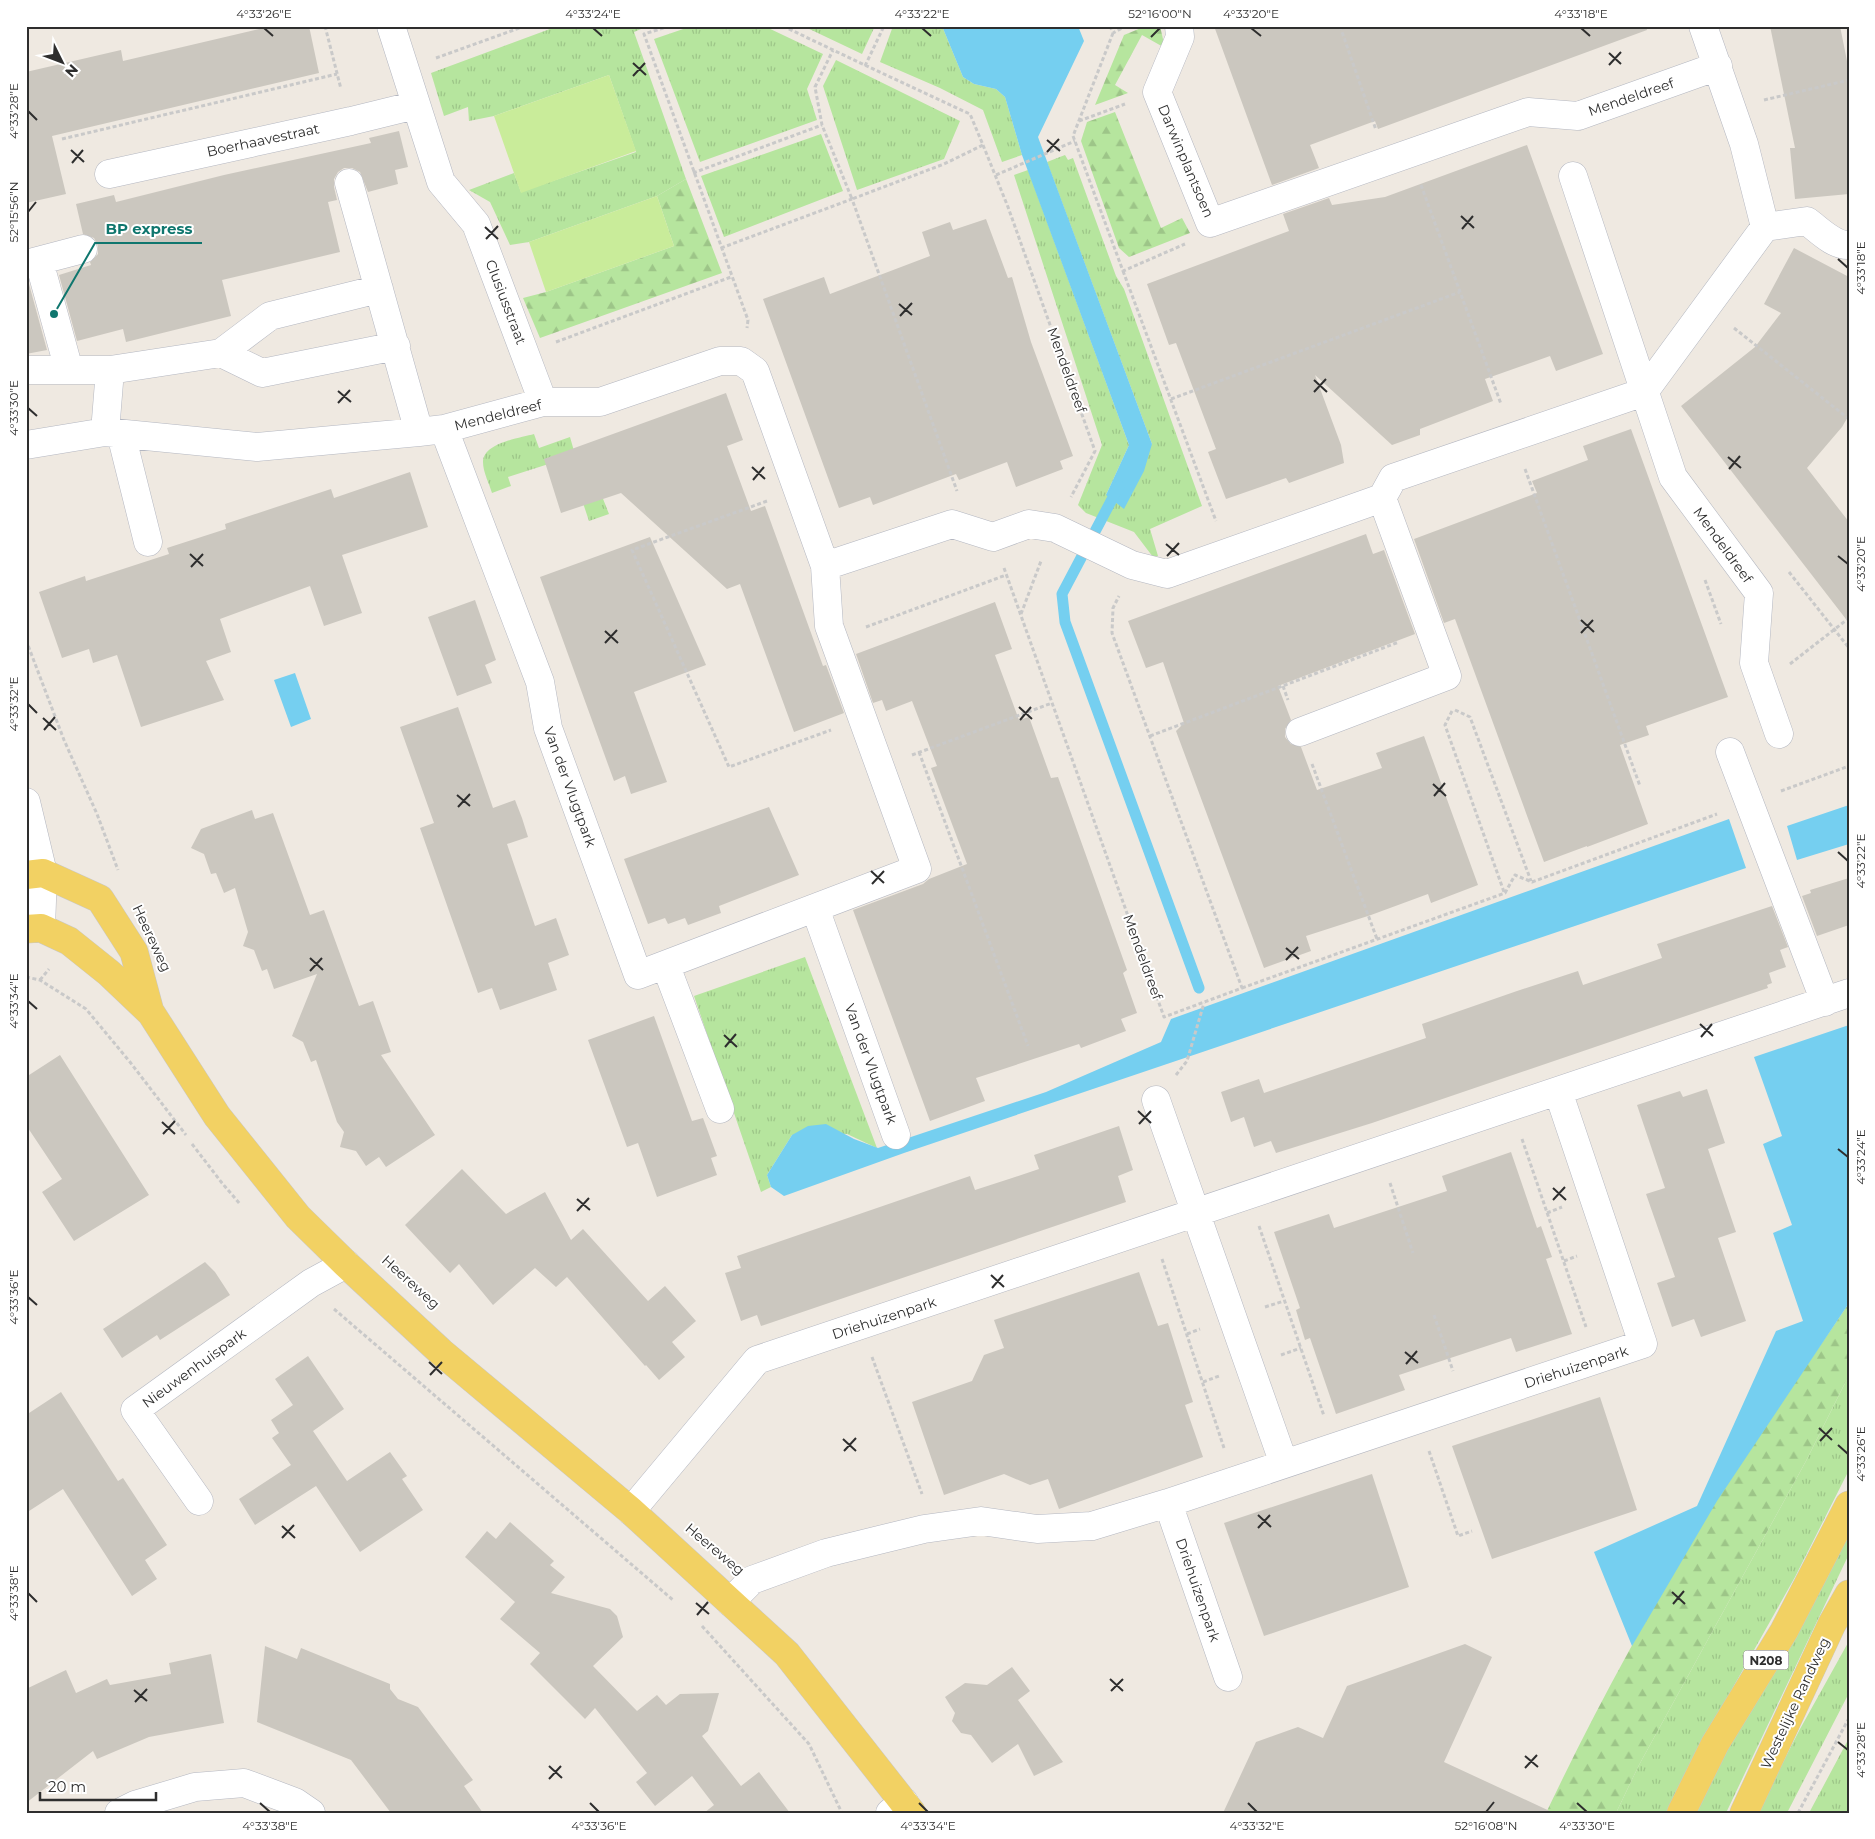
<svg xmlns="http://www.w3.org/2000/svg" width="1875" height="1839" font-family="Montserrat,sans-serif">
<style>
.grass{fill:url(#grass-tufts)}
.forest{fill:url(#forest-firs)}
.pitch{fill:#c9ec9a}
.water{fill:#75cff0}
.lines{fill:none;stroke-linecap:round;stroke-linejoin:round}
.stream{stroke:#75cff0;stroke-width:11}
.building{fill:#cbc7bf}
.minor-casing{stroke:#b4b7c1;stroke-width:29}
.major-casing{stroke:#c9c9c9;stroke-width:29}
.path{stroke:#c9c9c9;stroke-width:3;stroke-dasharray:4 2.5;stroke-linecap:butt}
.minor{stroke:#fff;stroke-width:28}
.major{stroke:#f2d163;stroke-width:28}
.ticks{fill:none;stroke:#2e2e2e;stroke-width:2}
.labels{text-anchor:middle;dominant-baseline:central;stroke-width:4;stroke-linejoin:round;paint-order:stroke}
.shield{fill:#fff;stroke:#6d6d6d;stroke-width:1}
.shield-label{font-size:12px;font-weight:bold;fill:#2e2e2e}
.street-label{font-size:14px;fill:#2e2e2e;stroke:#fff}
.leader{fill:none;stroke:#0f766e;stroke-width:2}
.callout-dot{fill:#0f766e;stroke:#fff;stroke-width:2}
.callout-label{font-size:15px;text-anchor:middle;font-weight:bold;fill:#0f766e;stroke:#fff;stroke-width:4;stroke-linejoin:round;paint-order:stroke}
.neatline{fill:none;stroke:#2e2e2e;stroke-width:2}
.ticks-label{font-size:12px;text-anchor:middle;fill:#2e2e2e}
</style>
<defs>
<pattern id="grass-tufts" width="24" height="20" patternUnits="userSpaceOnUse" patternTransform="scale(1.25)"><rect width="24" height="20" fill="#b6e59e"/><path d="M3 7l-1-3M5 7V3M7 7l1-3M15 17l-1-3M17 17v-4M19 17l1-3" fill="none" stroke="#9dc588"/></pattern>
<pattern id="forest-firs" width="22" height="20" patternUnits="userSpaceOnUse" patternTransform="scale(1.25)"><rect width="22" height="20" fill="#b6e59e"/><path d="M5 1l3.5 6h-7zM16 11l3.5 6h-7z" fill="#9dc588"/></pattern>
</defs>
<rect width="100%" height="100%" fill="#efe9e1"/>
<path class="grass" d="M558 26H648L634 32 686 179 657 196 529 242 510 245 490 202 469 190 514 173 521 192 636 152 609 75 494 116 469 121 468 107 444 116 431 73Z
M692 26H764L823 54 807 89 817 120 700 162 654 39Z
M803 26H875L862 54Z
M893 26H942L963 77 974 84 996 89 1005 97 1022 155 1002 162 983 110 940 88 880 62Z
M836 60 960 121 944 159 857 190 823 86Z
M821 134 843 191 724 237 701 176Z
M1065 155 1068 160 1073 158 1116 276 1124 289 1202 506 1150 529 1158 556 1153 557 1134 532 1086 513 1078 505 1102 445 1014 175 1028 170 1129 445 1106 495 1152 444 1047 162Z
M534 434 539 448 570 437 574 451 583 448 609 514 589 521 581 497 561 460 508 477 511 486 492 493C489 483 483 472 483 462 483 443 520 438 534 434Z
M805 957 877 1148 847 1134 792 1135 767 1175 771 1187 761 1192 694 996Z
M1849 1375V1470L1795 1577 1704 1739 1667 1813H1616L1639 1765 1806 1461Z
M1849 1528V1554L1726 1813H1692Z
M1849 1641V1693L1787 1813H1757L1800 1729Z
M1849 1738V1813H1809Z"/>
<path class="forest" d="M1146 26H1160L1165 48 1142 35 1115 85 1128 93 1095 105 1124 35Z
M1115 112 1161 228 1182 218 1190 233 1129 257 1119 248 1081 141 1087 122Z
M686 179 722 273 540 338 523 298 546 292 674 246 657 196Z
M1849 1303V1375L1806 1461 1639 1765 1616 1813H1546C1597 1706 1654 1602 1716 1501 1758 1434 1805 1369 1849 1303Z"/>
<path class="pitch" d="M609 75 636 151 521 193 494 116Z
M657 196 674 246 546 292 529 242Z"/>
<path class="water" d="M942 26H1078L1084 41 1038 137 1152 444 1144 471 1124 509 1106 495 1129 445 1022 155 1005 97 996 89 974 84 963 77Z
M295 673 311 719 291 727 274 680Z
M1849 805V844L1797 860 1787 826Z
M1729 819 1746 868 904 1153 784 1196 771 1187 767 1175 792 1135 808 1126 826 1124 854 1139 878 1148 1046 1092 1161 1042 1171 1019Z
M1849 1025V1303L1717 1501 1632 1646 1594 1552 1697 1506 1776 1331 1803 1321 1773 1233 1792 1225 1763 1144 1782 1136 1754 1057Z"/>
<g class="lines">
<path class="stream" d="M1119 486 1062 594 1065 622 1199 988"/>
</g>
<path class="building" d="M272 26H309L319 73 52 136 66 194 26 203V72L121 50 123 61Z
M1214 26H1646L1647 30 1378 129 1375 121 1310 145 1319 168 1272 185Z
M1770 26H1840L1849 71V194L1795 199 1790 148H1795Z
M399 131 408 167 395 170 398 184 368 192 360 172 352 168H344L338 172 334 179V187L337 200 328 202 340 252 222 280 231 316 126 342 123 329 77 341 59 275 91 265 90 262 98 254V246L94 238 83 234 76 204 114 195 116 202 224 175 371 143 369 138Z
M1527 145 1603 354 1556 371 1550 356 1485 379 1493 401 1420 429V435L1392 445 1315 375 1341 445 1344 463 1289 483 1286 478 1226 499 1208 452 1216 449 1176 343 1169 345 1147 284 1289 231 1283 214 1329 198 1332 205 1385 197Z
M986 219 1008 278 1012 277 1031 342 1073 456 1060 461 1063 469 1016 487 1007 462 959 480 956 474 873 505 870 497 839 508 763 299 824 277 830 294 930 256 922 232 950 222 953 230Z
M1794 248 1849 277V415L1842 427 1807 468 1849 522V623L1681 406 1755 347 1781 313 1764 304Z
M29 284 47 350 26 354V285Z
M726 393 743 440 727 446 751 511 765 506 823 666 826 665 844 713 794 732 740 584 727 589 621 493 561 513 544 459Z
M1631 429 1728 697 1646 726 1649 735 1620 745 1648 824 1587 847V846L1544 862 1455 619 1444 623 1414 539 1537 493 1532 481 1588 460 1583 446Z
M410 472 428 527 342 555 362 613 324 626 310 586 220 619 231 652 206 661 224 700 141 727 117 655 93 663 89 649 62 658 39 592 85 576 86 581 169 554 167 548 226 529 225 524 331 489 334 498Z
M1366 534 1373 554 1384 550 1415 634 1278 686 1291 720 1285 729V737L1291 744 1301 747 1317 790 1382 768 1376 753 1424 736 1478 885 1431 903 1428 894 1371 915 1306 936 1311 951 1264 968 1176 731 1184 723 1163 662 1146 668 1128 621Z
M650 537 706 665 634 692 667 782 631 794 625 776 614 781 540 577Z
M475 600 496 660 485 665 492 683 457 696 428 617Z
M995 602 1012 649 995 655 1019 720 1029 717 1051 778 1058 777 1127 970 1123 973 1137 1013 1121 1019 1126 1031 1081 1048 1079 1044 976 1078 985 1101 930 1121 853 910 923 884 929 879 967 864 931 768 937 766 912 701 886 711 882 700 873 703 856 654Z
M458 707 493 808 515 800 522 818 528 837 507 844 535 926 556 918 569 955 548 963 557 990 500 1010 492 988 478 993 449 911 420 828 434 823 400 727Z
M769 807 799 875 719 906 721 913 688 925 685 918 668 924 665 918 648 924 624 859Z
M252 810 255 819 273 813 310 915 324 910 359 1006 373 1001 391 1052 381 1055 435 1135 386 1167 379 1157 366 1166 356 1151 340 1147 344 1132 337 1122 316 1060 311 1062 303 1042 292 1036 317 974 274 989 267 969 262 971 254 950 243 946 248 932 235 888 224 893 216 873 211 874 204 854 191 848 201 829Z
M1849 878V925L1817 936 1802 896 1811 893 1810 890Z
M1772 906 1788 947 1780 950 1786 967 1769 973 1772 983 1767 985 1768 988 1372 1123 1276 1153 1271 1141 1254 1147 1244 1117 1231 1122 1221 1092 1259 1079 1264 1093 1426 1038 1422 1024 1517 991 1578 971 1583 985 1662 958 1657 944Z
M654 1016 692 1121 703 1118 717 1156 711 1158 717 1175 657 1197 638 1143 627 1147 588 1040Z
M60 1055 149 1195 74 1241 42 1192 62 1179 26 1125V1077Z
M1707 1089 1725 1143 1708 1149 1736 1232 1718 1238 1746 1321 1701 1337 1694 1319 1672 1327 1657 1283 1675 1277 1646 1194 1665 1188 1637 1105 1680 1091 1683 1097Z
M1119 1126 1133 1170 1118 1176 1126 1202 761 1326 757 1315 741 1321 725 1273 741 1268 737 1256 970 1176 975 1190 1009 1179 1039 1169 1034 1155Z
M1511 1152 1537 1228 1541 1226 1552 1257 1546 1259 1572 1334 1516 1352 1511 1338 1399 1375 1405 1390 1336 1414 1310 1338 1305 1340 1296 1310 1300 1308 1274 1232 1329 1214 1334 1228 1447 1191 1442 1176Z
M462 1169 506 1214 545 1192 571 1240 583 1229 648 1301 665 1286 696 1321 672 1342 685 1357 659 1380 646 1365 645 1366 567 1277 556 1287 535 1268 493 1305 459 1264 450 1273 405 1225Z
M205 1262 215 1272 230 1295 160 1340 157 1335 122 1358 103 1329Z
M1139 1272 1158 1326 1168 1323 1193 1402 1185 1405 1203 1457 1059 1509 1048 1479 1030 1485 1004 1474 944 1495 912 1402 972 1381 984 1355 1004 1348 994 1320Z
M308 1356 344 1409 313 1431 347 1481 390 1452 407 1476 402 1479 423 1510 360 1552 316 1486 255 1525 239 1499 291 1465 272 1438 279 1433 271 1420 293 1405 275 1379Z
M61 1392 118 1481 123 1478 167 1545 145 1560 157 1579 132 1596 63 1489 26 1513V1415Z
M1600 1397 1637 1510 1492 1559 1452 1446Z
M1372 1474 1409 1587 1264 1636 1224 1523Z
M510 1522 554 1561 550 1565 565 1577 551 1593 610 1609 617 1616 623 1637 593 1666 637 1711 657 1695 666 1705 680 1694 719 1693 708 1731 702 1736 741 1786 759 1772 790 1813H704L714 1805 692 1776 655 1806 636 1782 647 1773 595 1708 585 1719 530 1664 540 1653 500 1619 515 1602 465 1557 487 1531 496 1539Z
M1465 1644 1492 1657 1444 1762 1554 1813H1223L1256 1742 1298 1727 1323 1738 1347 1686Z
M265 1646 297 1659 301 1648 390 1684V1689L398 1699 418 1707 473 1780 464 1786 483 1813H391L351 1760 257 1722Z
M211 1654 224 1723 149 1737 97 1759 93 1751 26 1803V1689L66 1670 76 1693 107 1679 110 1685 171 1674 169 1663Z
M1012 1667 1030 1691 1018 1700 1063 1762 1034 1776 1018 1744 992 1763 971 1735 961 1733 952 1721 955 1713 945 1697 965 1683 987 1685Z"/>
<g class="lines">
<defs>
<path id="minor" d="M391 26 441 182 476 224 543 402
M1179 26 1180 37 1157 92 1210 223 1528 112 1578 116 1718 66
M1703 26 1744 144 1765 227
M109 174 351 121 416 105
M1573 176 1673 477 1759 593 1754 663 1779 734
M349 183 419 432
M39 261 69 370
M26 264 83 249
M221 353 262 373 396 346
M26 370H110
M105 432 110 370 221 353 270 316 379 289
M121 434 148 542
M26 445 105 432 257 447 419 432 444 429 543 402H600L720 361H741L755 371 825 566 829 626 917 869 638 975 548 728 540 682 444 429
M825 566 952 524 993 537 1029 524 1055 528 1132 565 1167 574 1382 498 1393 478 1644 392 1765 227 1807 221C1819 230 1834 246 1849 245
M1300 732 1447 676 1382 498
M1730 752 1825 1002
M26 802 43 873 41 928
M815 908 896 1135
M666 966 720 1109
M1156 1100 1284 1464
M199 1501 135 1410 311 1283 346 1264
M631 1511 757 1360 1849 993
M730 1602 752 1580 826 1553 924 1529 981 1521 1037 1529 1092 1526 1168 1503
M1228 1677 1168 1503 1643 1344 1558 1091
M119 1813 135 1805 195 1787 244 1783 295 1802 311 1813
M890 1813 904 1802"/>
<path id="major" d="M26 875 43 873 100 899 134 952 150 1012
M26 929 41 928 69 941 109 973 151 1013 217 1116 298 1217 346 1264 441 1352 631 1511 787 1654 912 1813
M1681 1813 1715 1744 1784 1631 1849 1505
M1744 1813 1832 1624 1849 1594"/>
</defs>
<use href="#minor" class="minor-casing"/>
<use href="#major" class="major-casing"/>
<path class="path" d="M325 26 341 89
M670 26 644 34 748 320 747 328
M783 26C845 56 907 85 970 114L983 145 944 164 852 199 822 125 815 87 833 50
M1110 26 1113 33 1126 26
M1340 26 1376 130
M1113 33 1073 136 1123 271 1185 244
M436 58 525 26
M865 66 884 26
M1764 100 1849 80
M1079 121 1125 104
M62 139 337 74
M983 145 1008 207 1095 451 1071 497
M693 173 822 125
M996 175 1075 141
M1421 185 1501 404
M721 248 852 199 957 491
M1123 271 1216 521
M1734 328 1849 419
M556 342 731 277
M1171 399 1460 292
M1525 469 1640 786
M767 501 632 550 729 767 831 730
M1004 568 1164 1017 1242 988 1112 633 1113 608 1119 596
M1789 572 1849 648
M1705 580 1721 624
M1021 614 1041 561
M866 627 1006 575
M26 640 64 740 97 814 118 870
M1790 664 1849 618
M1283 686 1288 700
M1455 710 1470 717 1531 881
M1452 711 1445 725 1504 892
M1150 736 1399 642
M919 752 1028 1046
M912 755 1052 703
M1312 764 1377 939
M1781 791 1849 766
M26 977 40 980 86 1009 130 1062 186 1135
M40 980 49 969
M1242 988 1505 893 1515 875 1532 882 1717 814
M1176 1075 1187 1061 1204 1003
M1522 1139 1586 1327
M192 1144 222 1183 240 1204
M1390 1183 1413 1253
M1547 1213 1562 1207
M1259 1226 1324 1416
M1162 1259 1224 1448
M1564 1261 1577 1256
M1265 1307 1284 1301
M334 1309 673 1600
M1434 1315 1453 1371
M1187 1334 1200 1329
M1281 1355 1301 1348
M872 1357 922 1494
M1203 1382 1219 1376
M1429 1451 1458 1536 1472 1531
M702 1626 809 1744 842 1813
M1798 1813 1849 1718"/>
<use href="#minor" class="minor"/>
<use href="#major" class="major"/>
</g>
<path class="ticks" d="M264 28 273 36M593 28 602 36M922 28 931 36M1251 28 1261 36M1581 28 1590 36M1151 37 1160 28M1609 53 1621 64M633 63 646 75M1609 65 1621 52M633 76 645 63M28 111 37 120M1047 140 1060 151M71 150 84 162M1047 152 1059 139M72 163 83 150M28 212 36 202M1461 216 1474 228M485 227 498 239M1462 229 1473 216M486 239 498 226M1838 259 1848 268M899 304 912 315M900 316 912 303M1314 380 1327 392M338 391 351 402M1314 392 1326 379M338 403 350 390M28 408 37 416M1728 457 1741 468M752 467 765 479M1729 469 1740 456M753 480 764 467M1166 544 1179 555M190 554 203 566M1167 556 1179 543M1838 556 1848 564M191 567 203 554M1581 620 1594 632M605 631 618 643M1581 633 1593 620M605 643 617 630M28 704 37 713M1019 707 1032 719M43 718 56 730M1020 720 1031 707M44 730 55 717M1433 784 1446 796M457 795 470 806M1434 796 1445 783M458 807 470 794M1838 852 1848 861M871 871 884 883M872 884 884 871M1286 948 1299 959M310 958 323 970M1286 960 1298 947M310 971 322 958M28 1001 37 1009M1700 1024 1713 1036M724 1035 737 1047M1701 1037 1712 1024M725 1047 736 1034M1138 1111 1151 1123M162 1122 175 1134M1139 1124 1151 1111M163 1134 175 1121M1838 1149 1848 1157M1553 1188 1566 1200M577 1199 590 1210M1553 1200 1565 1187M577 1211 589 1198M991 1275 1004 1287M992 1288 1003 1275M28 1297 37 1305M1405 1352 1418 1363M429 1362 442 1374M1406 1364 1417 1351M430 1375 442 1362M1819 1428 1832 1440M843 1439 856 1451M1820 1441 1832 1428M1838 1445 1848 1454M844 1451 856 1438M1258 1515 1271 1527M282 1526 295 1538M1258 1528 1270 1515M282 1538 294 1525M1672 1592 1685 1604M28 1593 37 1602M696 1603 709 1614M1673 1604 1684 1591M697 1615 708 1602M1110 1679 1123 1691M134 1690 147 1701M1111 1691 1123 1679M135 1702 147 1689M1838 1742 1848 1750M1525 1756 1538 1767M549 1766 562 1778M1525 1768 1537 1755M549 1779 561 1766M260 1803 270 1812M590 1803 599 1812M919 1803 928 1812M1248 1803 1257 1812M1577 1803 1587 1812M1486 1812 1494 1802"/>
<g class="labels">
<rect class="shield" x="1743.5" y="1650.5" width="45" height="19" rx="4"/>
<g class="shield-label">
<text x="1766" y="1660">N208</text>
</g>
<g class="street-label">
<text transform="translate(1631 97) rotate(-19)">Mendeldreef</text>
<text transform="translate(263 140) rotate(-12)">Boerhaavestraat</text>
<text transform="translate(1186 161) rotate(67)">Darwinplantsoen</text>
<text transform="translate(506 302) rotate(69)">Clusiusstraat</text>
<text transform="translate(1067 370) rotate(70)">Mendeldreef</text>
<text transform="translate(498 415) rotate(-14)">Mendeldreef</text>
<text transform="translate(1723 545) rotate(54)">Mendeldreef</text>
<text transform="translate(570 787) rotate(70)">Van der Vlugtpark</text>
<text transform="translate(152 938) rotate(65)">Heereweg</text>
<text transform="translate(1143 957) rotate(70)">Mendeldreef</text>
<text transform="translate(871 1064) rotate(70)">Van der Vlugtpark</text>
<text transform="translate(411 1282) rotate(42)">Heereweg</text>
<text transform="translate(884 1318) rotate(-18)">Driehuizenpark</text>
<text transform="translate(1576 1367) rotate(-18)">Driehuizenpark</text>
<text transform="translate(194 1368) rotate(-36)">Nieuwenhuispark</text>
<text transform="translate(715 1549) rotate(40)">Heereweg</text>
<text transform="translate(1198 1590) rotate(71)">Driehuizenpark</text>
<text transform="translate(1795 1703) rotate(-65)">Westelijke Randweg</text>
</g>
</g>
<path class="leader" d="M54 314L95 243H202"/>
<circle class="callout-dot" cx="54" cy="314" r="5"/>
<g class="callout-label">
<text x="149" y="234">BP express</text>
</g>
<rect width="1875" height="1839" fill="none" stroke="#ffffff" stroke-width="55"/>
<g transform="translate(62 62) rotate(132)" stroke="#ffffff" stroke-width="4" paint-order="stroke">
<path d="M0-4L9 19L0 12L-9 19Z" fill="#2e2e2e"/>
<text y="-8" font-size="14" font-weight="bold" text-anchor="middle" fill="#2e2e2e">N</text>
</g>
<path d="M40 1792v8h116v-8" fill="none" stroke="#2e2e2e" stroke-width="2.5"/>
<text x="48" y="1792" font-size="15" fill="#2e2e2e" stroke="#ffffff" stroke-width="4" paint-order="stroke">20 m</text>
<rect x="28" y="28" width="1820" height="1784" class="neatline"/>
<g class="ticks-label">
<text x="264" y="18">4°33'26"E</text>
<text x="593" y="18">4°33'24"E</text>
<text x="922" y="18">4°33'22"E</text>
<text x="1160" y="18">52°16'00"N</text>
<text x="1251" y="18">4°33'20"E</text>
<text x="1581" y="18">4°33'18"E</text>
<text transform="translate(14 111) rotate(-90)" y="4">4°33'28"E</text>
<text transform="translate(14 212) rotate(-90)" y="4">52°15'56"N</text>
<text transform="translate(1861 268) rotate(-90)" y="4">4°33'18"E</text>
<text transform="translate(14 408) rotate(-90)" y="4">4°33'30"E</text>
<text transform="translate(1861 564) rotate(-90)" y="4">4°33'20"E</text>
<text transform="translate(14 704) rotate(-90)" y="4">4°33'32"E</text>
<text transform="translate(1861 861) rotate(-90)" y="4">4°33'22"E</text>
<text transform="translate(14 1001) rotate(-90)" y="4">4°33'34"E</text>
<text transform="translate(1861 1157) rotate(-90)" y="4">4°33'24"E</text>
<text transform="translate(14 1297) rotate(-90)" y="4">4°33'36"E</text>
<text transform="translate(1861 1454) rotate(-90)" y="4">4°33'26"E</text>
<text transform="translate(14 1593) rotate(-90)" y="4">4°33'38"E</text>
<text transform="translate(1861 1750) rotate(-90)" y="4">4°33'28"E</text>
<text x="270" y="1830">4°33'38"E</text>
<text x="599" y="1830">4°33'36"E</text>
<text x="928" y="1830">4°33'34"E</text>
<text x="1257" y="1830">4°33'32"E</text>
<text x="1486" y="1830">52°16'08"N</text>
<text x="1587" y="1830">4°33'30"E</text>
</g>
</svg>
